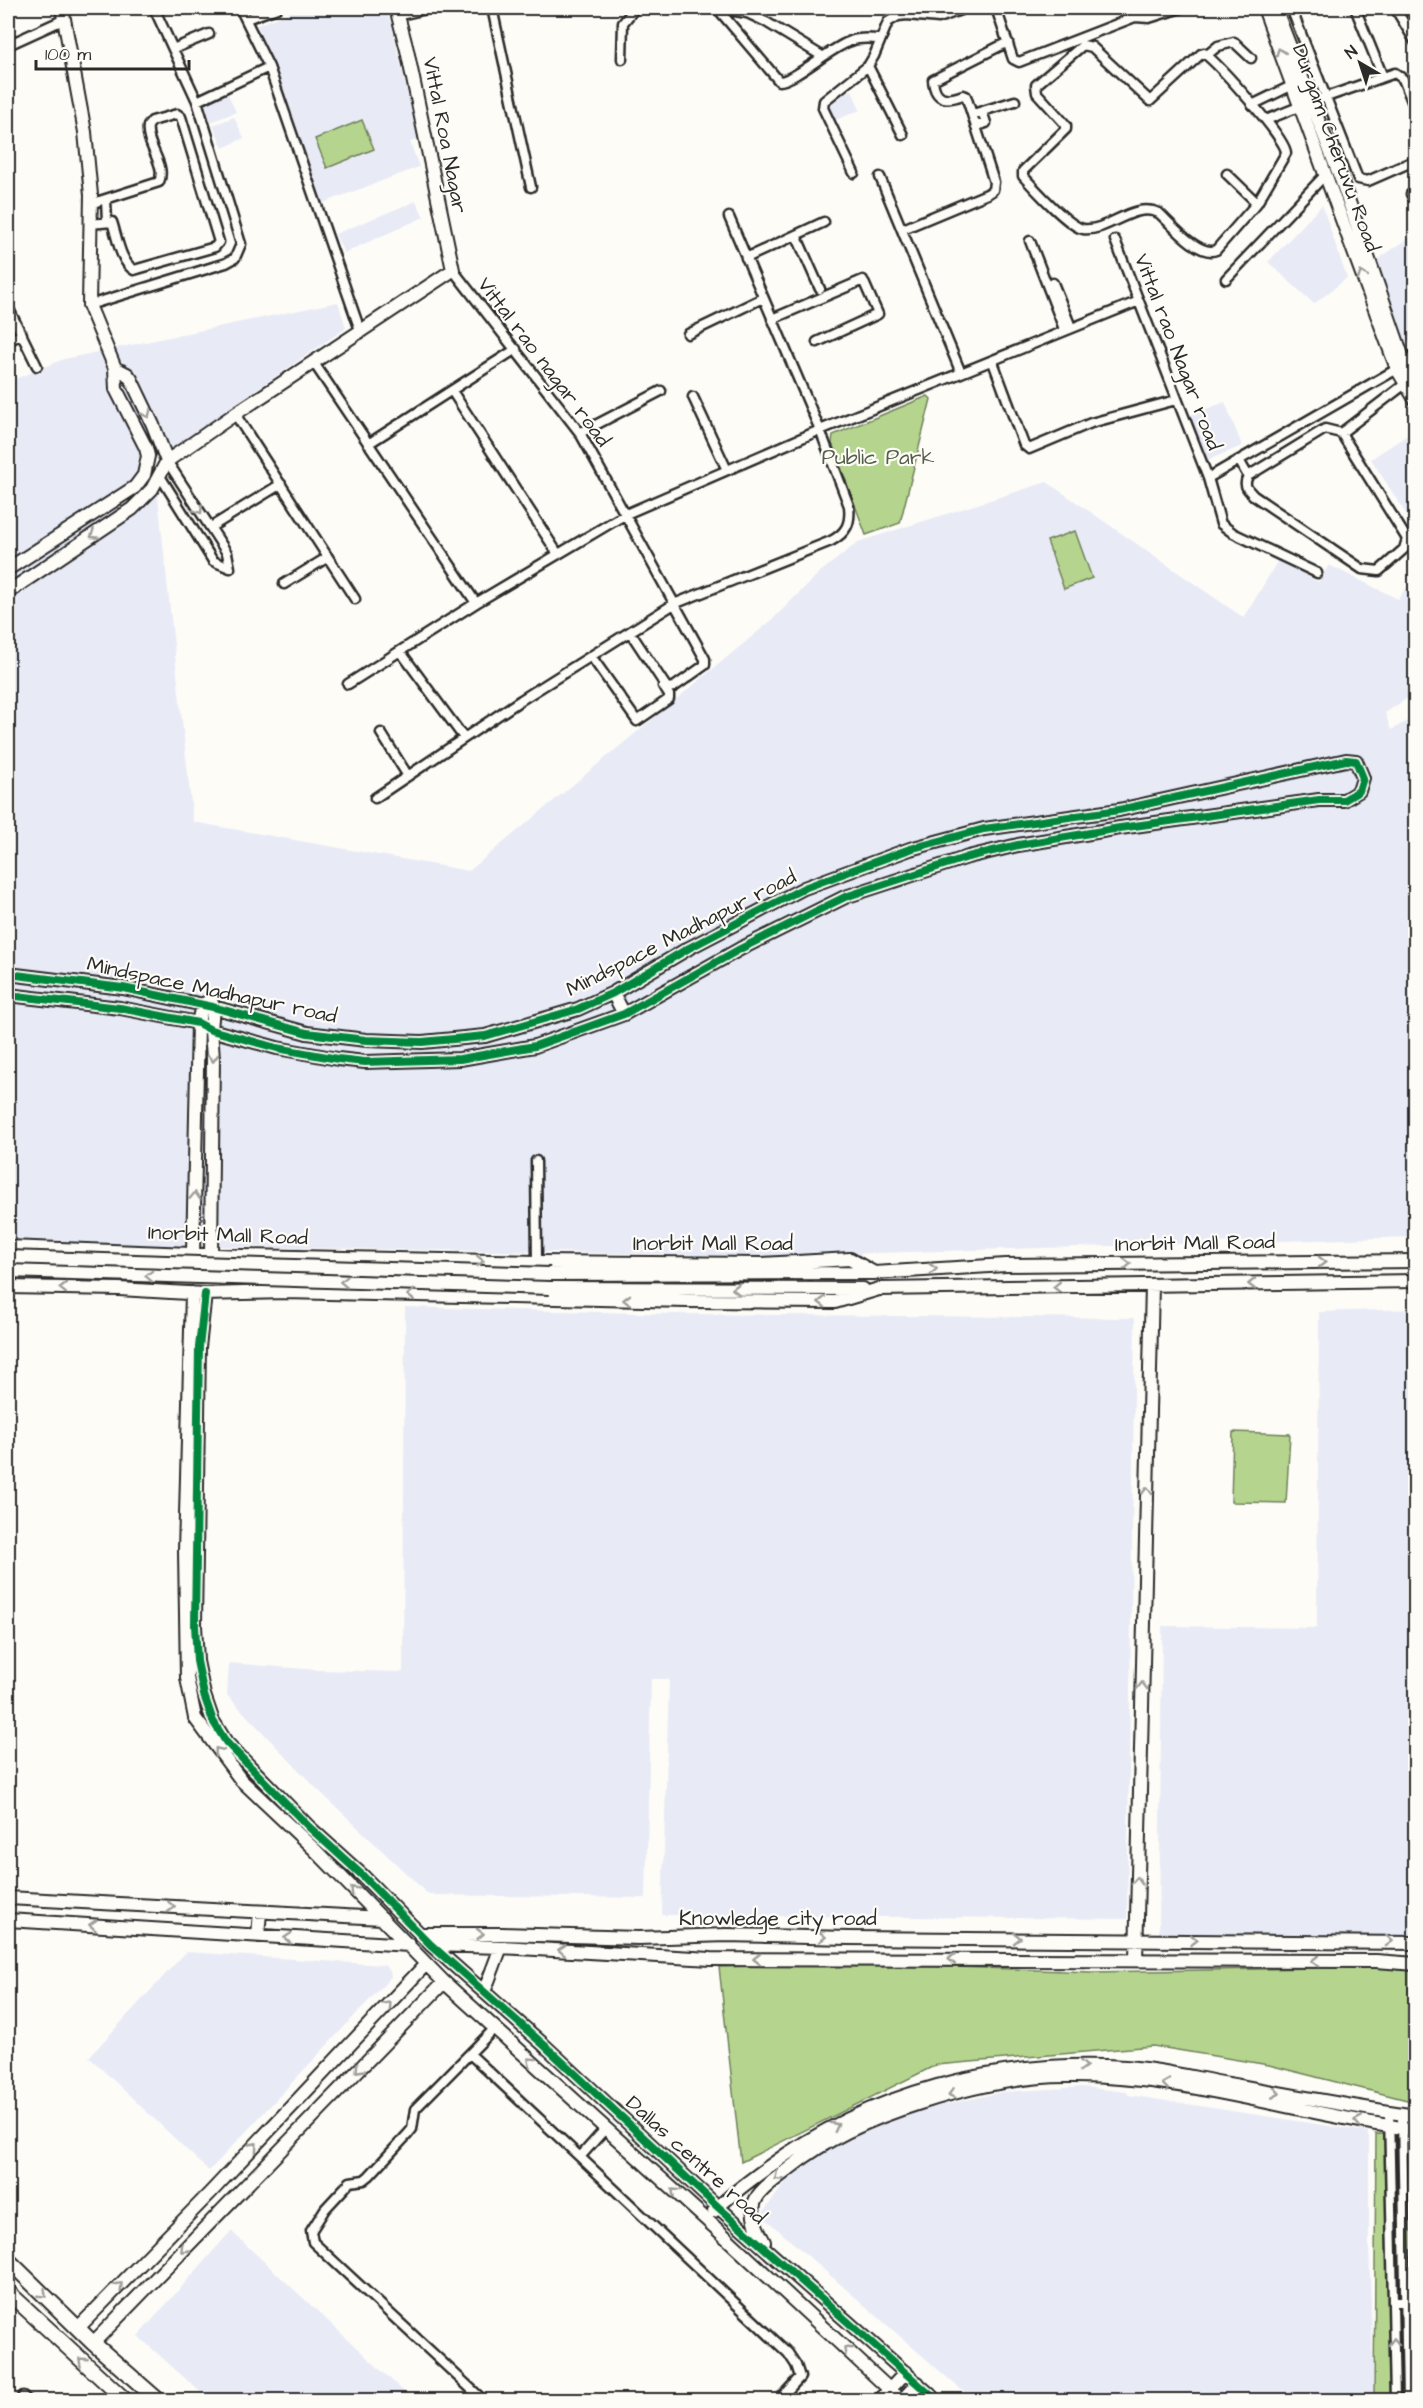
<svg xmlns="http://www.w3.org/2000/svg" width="1423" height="2408" font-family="'Architects Daughter',sans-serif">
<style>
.built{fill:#e8ebf6}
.green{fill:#b5d58e;stroke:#70805c;stroke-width:1.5}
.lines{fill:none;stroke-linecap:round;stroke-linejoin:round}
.street-casing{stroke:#2b2b2b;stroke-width:13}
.secondary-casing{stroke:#2b2b2b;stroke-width:16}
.primary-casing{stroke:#2b2b2b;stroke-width:18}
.street{stroke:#fdfcf7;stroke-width:8}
.secondary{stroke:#fdfcf7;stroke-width:12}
.primary{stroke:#fdfcf7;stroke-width:14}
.secondary-bridge-casing{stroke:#2b2b2b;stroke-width:16;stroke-linecap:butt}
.secondary-bridge{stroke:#fdfcf7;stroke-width:12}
.cycleway-casing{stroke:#fdfcf7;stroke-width:11}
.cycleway{stroke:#00873e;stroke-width:8}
.oneway{stroke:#9e9e9b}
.labels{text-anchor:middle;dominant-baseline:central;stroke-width:4.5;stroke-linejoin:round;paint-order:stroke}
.street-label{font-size:21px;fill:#2b2b2b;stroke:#fdfcf7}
.park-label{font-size:21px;fill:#545e49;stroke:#fdfcf7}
</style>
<rect width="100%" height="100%" fill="#fdfcf7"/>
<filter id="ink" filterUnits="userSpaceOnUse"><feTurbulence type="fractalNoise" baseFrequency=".0167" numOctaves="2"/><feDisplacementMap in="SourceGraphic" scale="12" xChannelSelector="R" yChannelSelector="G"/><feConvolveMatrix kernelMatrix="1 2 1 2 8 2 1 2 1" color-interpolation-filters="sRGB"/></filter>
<g filter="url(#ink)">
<path class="built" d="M300 8H384L391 22 418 139 410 142 419 167 323 203 283 88 257 25Z
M852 90 860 110 833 121 825 102Z
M228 94 236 112 211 122 203 104Z
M234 117 244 138 223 148 213 125Z
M416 201 424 217 344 253 335 234Z
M1322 205 1347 278 1314 304 1268 262Z
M1415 234V338L1403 347 1365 268Z
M338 302 346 328 154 460 193 822 469 871 772 620 819 573 858 542 1047 482 1244 618 1278 560 1318 582 1329 565 1398 599 1415 576V693L1385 713 1391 730 1415 717V1237L777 1256 8 1243V382L64 359Z
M1225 402 1242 446 1203 462 1185 417Z
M1415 430V528L1371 459Z
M405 1307 676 1314 1135 1318 1127 1919 662 1915 669 1679H651L646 1898 429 1895 315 1787 227 1695 229 1663 318 1670 403 1672Z
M1415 1309V1935L1159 1937 1162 1626 1317 1628 1319 1312Z
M186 1952 384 1965 390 1971 391 1977 209 2171 89 2057Z
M1083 2087 1127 2092 1128 2095 1369 2132V2243L1374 2400H973L761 2215 800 2163 849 2136 922 2110 1002 2092Z
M231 2231 413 2400H209L138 2336Z"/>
<path class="green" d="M362 120 374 149 327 168 315 139Z
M928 396 931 399 900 523 866 535 832 443 833 435Z
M1075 531 1092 578 1064 589 1047 541Z
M1233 1432 1290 1434 1286 1503 1231 1502Z
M843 1963 1091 1972 1371 1967 1415 1971V2102L1269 2065 1153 2046 936 2065 741 2162 719 1967Z
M1376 2134 1415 2135V2400H1374Z"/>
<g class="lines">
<defs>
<path id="street" d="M240 8 269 67 361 333
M492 8 531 187
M717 8 779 81C795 81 831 47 851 41 860 37 870 39 880 39
M717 8 747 13 766 22 822 56
M996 8 1013 59 1019 62 1135 17 1149 18 1181 8
M1132 8 1135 17
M1291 8 1358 179 1368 181 1416 160
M1355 8 1383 77
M1395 8 1416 43
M400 15 431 8
M246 19 277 8
M8 45 65 19
M1083 45 1092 47 1150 101 1201 54 1204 53C1218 64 1287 139 1286 153L1257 203 1216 250C1199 257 1171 224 1159 213 1133 201 1109 232 1083 229 1068 226 1034 188 1023 176V171L1066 129V125L1037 93 1036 85Z
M173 49 209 34
M1207 55 1218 46 1234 42 1251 58
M622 59 623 23 635 8
M868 66 903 135
M197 101 269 67
M1312 102 1395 73 1403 79 1416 111
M1252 105 1293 85
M973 114 1015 101
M1266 120 1301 106
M977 126 986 123 982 111
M854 173 823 108 824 101 868 66 874 56 888 22 898 16 907 15 939 18 966 8
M1227 174 1257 203
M880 177 961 373
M1411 194 1416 202
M106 200 107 221
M90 224 112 222C117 236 120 262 134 270L215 247 219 242 181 117 177 114 152 121 148 126C145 145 167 164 159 182L90 204
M903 229 987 194 993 190 994 182 966 96 963 95C947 101 935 101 933 80L1008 42
M796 235 820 289
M1115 240 1208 478 1221 524 1233 533 1317 573
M1030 241 1064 329
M746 258 824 222
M453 270 580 433 705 659V665L674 687 667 688 630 632
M1226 279 1326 174
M1053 283 1071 327
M89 305 226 263 235 258 241 244 197 101 154 8
M8 307 37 366
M772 319 863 280 878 314 817 342
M688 334 763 298
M8 341 22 334
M993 362 1024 445 1029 449 1091 423 1176 400
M314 363 476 603
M452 391 558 554
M693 397 727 470
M235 414 355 599
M580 433 661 391
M1341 433 1325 429 1248 476C1243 485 1247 489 1254 496L1362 569 1379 571 1404 549 1407 539 1341 433 1405 384
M368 444 516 349
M1239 460 1248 476
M167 461 227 553 230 568
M160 476 213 561 230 568
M1208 478 1397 369
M211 527 281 484
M284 584 328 557
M400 651 464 738
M591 656 637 721 669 699V695L663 686
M348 684 476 603 626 514 820 430 1139 301
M381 733 408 776
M375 798 521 700 674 604 831 541C846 533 851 524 849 506L820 430 729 217
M536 1161 537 1262
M470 2054 580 2157
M1389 2112 1395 2400
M1402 2114 1407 2400
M605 2129 580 2157 788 2353 796 2365 800 2377 779 2400
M1393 2302H1416
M23 2396 27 2400
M483 2400 313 2242 311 2231 325 2209 350 2182 364 2180 369 2176 408 2134 412 2129 415 2109 495 2028"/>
<path id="secondary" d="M1264 8 1397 369 1416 401
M1275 8 1341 179 1405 364 1416 387
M1405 364 1416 357
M167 461 235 414 453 270 407 50 396 8
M8 569 135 487 144 475 148 456 146 448 116 389 115 368 89 305 91 195 85 132 62 8
M8 592 132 509 152 489 167 461 153 425 131 379 127 374 115 368
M8 974 123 988 213 1007 307 1033 366 1040 422 1042 485 1036 578 1009 613 993 689 948 804 888 910 849 984 829 1119 810 1346 760 1356 761 1363 778 1359 791 1344 800H1319L1120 828 1018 845 968 857 845 897 740 949 624 1014 535 1046 460 1059 365 1062 338 1059 277 1048 211 1030 198 1023 120 1008 8 995
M613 993 624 1014
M8 1247 243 1256 537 1262 762 1264 850 1259 874 1273
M193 1254 198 1023 202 1005 211 1000 213 1007 211 1030 213 1058 211 1255
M550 1274 874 1273 1006 1265 1416 1261
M8 1287 119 1289 205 1294 285 1292 687 1301 835 1302 879 1289 1416 1281
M550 1288 863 1289
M192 1293 185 1551 187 1678 195 1718 241 1780 314 1849 444 1982 719 2231 901 2400
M205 1294 199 1347 195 1625 197 1661 204 1695 213 1721 226 1742 309 1827 363 1876 431 1945 544 2045 718 2207 936 2400
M8 1898 382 1918
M8 1920 409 1945
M421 1934H502L639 1938 726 1935 849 1938 1416 1943
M258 1936 260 1912
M431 1945 501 1947 711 1959 1376 1961 1416 1964
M1136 1960 1152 1285
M484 1992 501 1947
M714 2211C730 2195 749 2181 767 2168 870 2092 998 2059 1125 2067 1159 2069 1194 2078 1228 2084 1290 2095 1353 2107 1416 2116
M764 2242C740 2199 759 2193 791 2167 828 2137 875 2117 920 2103 967 2088 1018 2076 1067 2076 1185 2074 1299 2115 1416 2130
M78 2328 210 2193 426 1964
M93 2343 444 1982
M880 2400 906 2372
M902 2400 918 2383"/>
<path id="primary" d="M8 2260 93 2343 158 2400
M8 2292 125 2400"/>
</defs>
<use href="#street" class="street-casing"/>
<use href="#secondary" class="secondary-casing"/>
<use href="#primary" class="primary-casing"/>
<use href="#street" class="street"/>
<use href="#secondary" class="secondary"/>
<use href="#primary" class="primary"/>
<defs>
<path id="secondary-bridge" d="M8 1257 550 1274
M8 1271 550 1288"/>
</defs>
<use href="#secondary-bridge" class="secondary-bridge-casing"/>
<use href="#secondary-bridge" class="secondary-bridge"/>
<defs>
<path id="cycleway" d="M8 974 123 988 213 1007 307 1033 366 1040 422 1042 485 1036 578 1009 613 993 689 948 804 888 910 849 984 829 1119 810 1346 760 1356 761 1363 778 1359 791 1344 800H1319L1120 828 1018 845 968 857 845 897 740 949 624 1014 535 1046 460 1059 365 1062 338 1059 277 1048 211 1030 198 1023 120 1008 8 995
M205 1294 199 1347 195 1625 197 1661 204 1695 213 1721 226 1742 309 1827 363 1876 431 1945 544 2045 718 2207 936 2400"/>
</defs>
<use href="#cycleway" class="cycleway-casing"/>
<use href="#cycleway" class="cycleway"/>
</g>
<defs><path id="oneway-chevron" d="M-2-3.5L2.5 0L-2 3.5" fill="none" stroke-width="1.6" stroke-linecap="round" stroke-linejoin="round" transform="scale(1.5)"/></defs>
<g class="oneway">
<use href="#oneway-chevron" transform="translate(1280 52) rotate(-111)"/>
<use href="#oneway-chevron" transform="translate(1362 275) rotate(-110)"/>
<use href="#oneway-chevron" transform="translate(147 414) rotate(64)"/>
<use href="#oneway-chevron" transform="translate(199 510) rotate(56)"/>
<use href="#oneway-chevron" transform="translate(94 535) rotate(147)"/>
<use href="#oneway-chevron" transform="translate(213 1058) rotate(88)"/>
<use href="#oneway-chevron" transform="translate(195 1196) rotate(-88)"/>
<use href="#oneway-chevron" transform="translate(480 1261) rotate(1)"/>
<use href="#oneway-chevron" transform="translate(1322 1262)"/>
<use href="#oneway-chevron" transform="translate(1127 1264) rotate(-1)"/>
<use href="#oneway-chevron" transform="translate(933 1269) rotate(-3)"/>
<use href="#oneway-chevron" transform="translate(149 1276) rotate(-178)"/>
<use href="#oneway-chevron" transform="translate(344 1282) rotate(-178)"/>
<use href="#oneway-chevron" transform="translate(1252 1284) rotate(180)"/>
<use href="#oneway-chevron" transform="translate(1057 1287) rotate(179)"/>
<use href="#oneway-chevron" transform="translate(63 1288) rotate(-179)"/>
<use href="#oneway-chevron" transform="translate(736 1289) rotate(-180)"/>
<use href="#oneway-chevron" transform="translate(411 1295) rotate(-179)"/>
<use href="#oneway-chevron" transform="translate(627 1300) rotate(-179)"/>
<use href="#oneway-chevron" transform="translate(822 1302) rotate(-180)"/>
<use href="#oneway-chevron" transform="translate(1147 1491) rotate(-89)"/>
<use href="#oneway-chevron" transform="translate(1142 1686) rotate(-89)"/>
<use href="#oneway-chevron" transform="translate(218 1751) rotate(-128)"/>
<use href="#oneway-chevron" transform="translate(1137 1881) rotate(-88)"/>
<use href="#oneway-chevron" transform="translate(354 1890) rotate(-134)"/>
<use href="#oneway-chevron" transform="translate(171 1907) rotate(3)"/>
<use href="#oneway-chevron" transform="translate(93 1925) rotate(-176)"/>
<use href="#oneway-chevron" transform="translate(480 1934) rotate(-1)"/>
<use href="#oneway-chevron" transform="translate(822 1937) rotate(2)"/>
<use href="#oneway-chevron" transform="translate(288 1938) rotate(-176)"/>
<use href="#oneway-chevron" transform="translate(1017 1938) rotate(1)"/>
<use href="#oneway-chevron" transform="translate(1194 1940) rotate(1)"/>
<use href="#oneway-chevron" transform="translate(1389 1941) rotate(2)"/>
<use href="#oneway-chevron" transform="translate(562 1950) rotate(-177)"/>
<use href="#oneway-chevron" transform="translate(757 1959) rotate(180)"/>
<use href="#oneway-chevron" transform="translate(952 1959) rotate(-180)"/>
<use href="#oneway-chevron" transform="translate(1315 1961) rotate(180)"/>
<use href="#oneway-chevron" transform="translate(388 2005) rotate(-47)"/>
<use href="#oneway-chevron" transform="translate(531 2061) rotate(-138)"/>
<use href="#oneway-chevron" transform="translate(1083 2066) rotate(2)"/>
<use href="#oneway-chevron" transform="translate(359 2069) rotate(134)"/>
<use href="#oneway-chevron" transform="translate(1166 2084) rotate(-172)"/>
<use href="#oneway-chevron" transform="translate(1276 2093) rotate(10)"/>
<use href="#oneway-chevron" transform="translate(952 2094) rotate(166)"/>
<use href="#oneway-chevron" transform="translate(1358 2121) rotate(-170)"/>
<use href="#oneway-chevron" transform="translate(835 2126) rotate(-28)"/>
<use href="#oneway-chevron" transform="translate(254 2146) rotate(-47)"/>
<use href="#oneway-chevron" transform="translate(778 2177) rotate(141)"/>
<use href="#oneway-chevron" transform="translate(675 2192) rotate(-138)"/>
<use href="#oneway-chevron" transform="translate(184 2249) rotate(134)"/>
<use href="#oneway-chevron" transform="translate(119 2286) rotate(-46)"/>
<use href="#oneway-chevron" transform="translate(43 2294) rotate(44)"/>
<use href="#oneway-chevron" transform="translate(1394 2342) rotate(-91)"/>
<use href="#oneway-chevron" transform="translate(847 2350) rotate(-137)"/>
<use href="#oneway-chevron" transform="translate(82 2361) rotate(-137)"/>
</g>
</g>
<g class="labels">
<g class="street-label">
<text transform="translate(445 135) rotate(79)">Vittal Roa Nagar</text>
<text transform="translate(1336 148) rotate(70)">Durgam Cheruvu Road</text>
<text transform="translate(1178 352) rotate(69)">Vittal rao Nagar road</text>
<text transform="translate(544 362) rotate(53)">Vittal rao nagar road</text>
<text transform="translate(681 933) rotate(-27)">Mindspace Madhapur road</text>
<text transform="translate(212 990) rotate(12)">Mindspace Madhapur road</text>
<text transform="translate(228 1235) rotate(2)">Inorbit Mall Road</text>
<text x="713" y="1243">Inorbit Mall Road</text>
<text transform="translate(1195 1243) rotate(-1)">Inorbit Mall Road</text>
<text x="778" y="1918">Knowledge city road</text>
<text transform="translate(696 2160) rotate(42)">Dallas centre road</text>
</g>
<g class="park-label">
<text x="878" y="457">Public Park</text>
</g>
</g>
<rect width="1423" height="2408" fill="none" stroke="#fdfcf7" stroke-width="30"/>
<rect x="15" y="15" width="1393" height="2378" fill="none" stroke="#2b2b2b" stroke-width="2" filter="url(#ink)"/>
<g transform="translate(1360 63) rotate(321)" stroke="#fdfcf7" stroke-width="4.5" paint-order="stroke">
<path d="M0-4.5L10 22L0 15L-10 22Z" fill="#2b2b2b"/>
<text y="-9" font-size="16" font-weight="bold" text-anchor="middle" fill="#2b2b2b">N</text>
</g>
<path d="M36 60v9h153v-9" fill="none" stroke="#2b2b2b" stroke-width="3"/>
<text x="45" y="60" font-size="18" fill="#2b2b2b" stroke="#fdfcf7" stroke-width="4.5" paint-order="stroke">100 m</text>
</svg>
